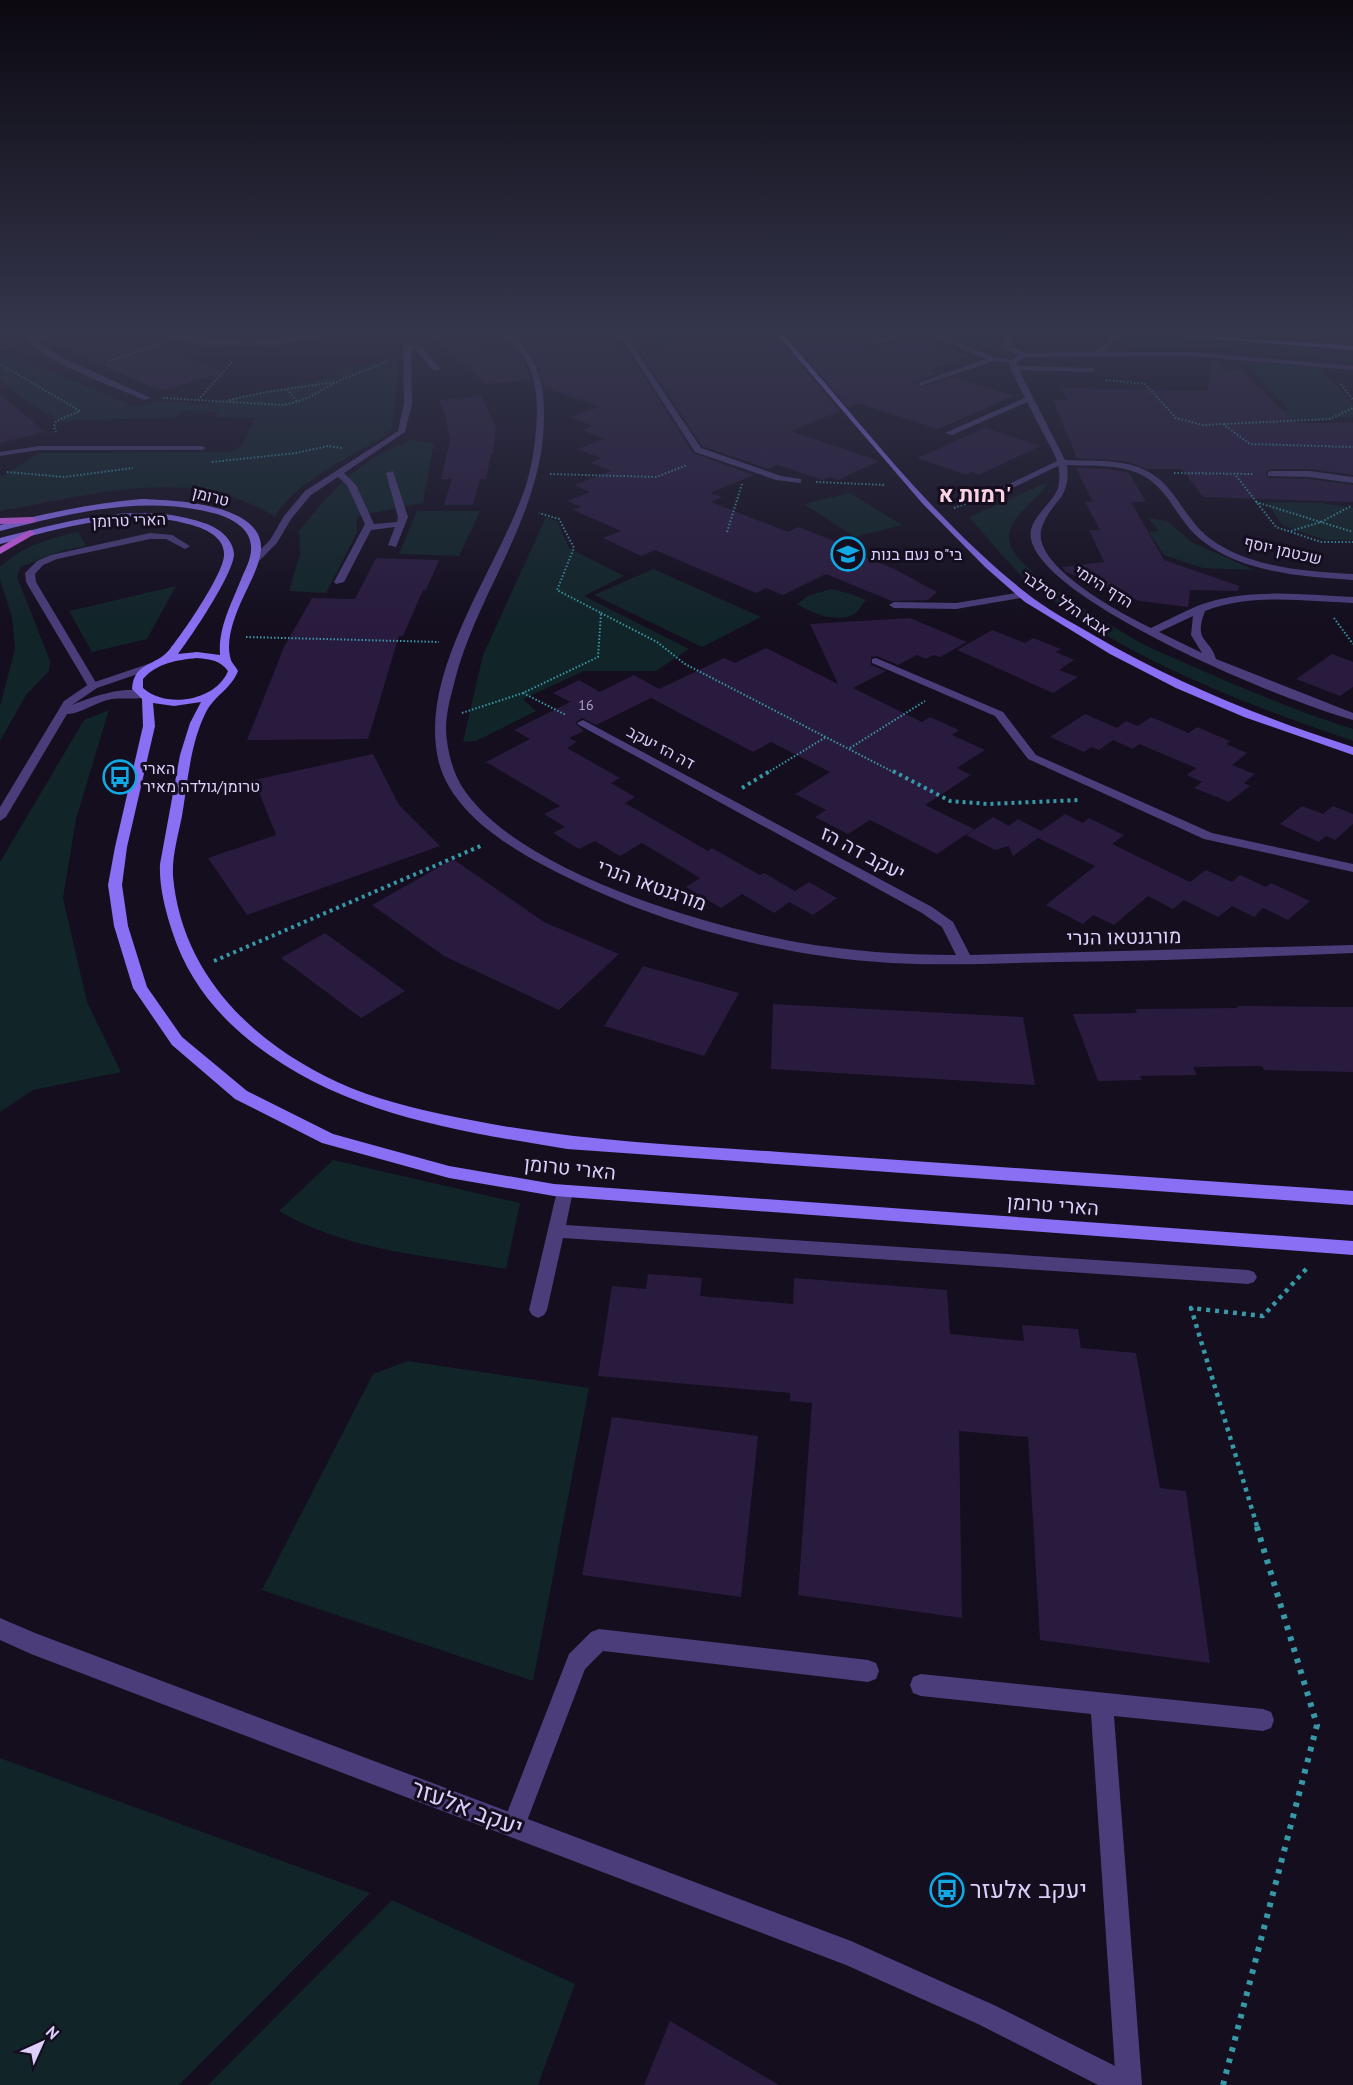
<svg xmlns="http://www.w3.org/2000/svg" width="1353" height="2085" font-family="'PT Sans',Heebo,sans-serif">
<rect width="100%" height="100%" fill="#140e1e"/>
<path fill="#112428" d="M941,334H993L986,346L977,348Z
M1155,336L1353,353V363C1306,358 1258,351 1210,349C1184,348 1152,353 1127,347L1140,338Z
M7,353L135,407L157,401L205,404L334,377L337,370L399,358L392,429L384,437C351,456 292,484 275,517C192,463 89,496 0,511V476H3L39,453L229,452L241,446L256,418L214,417L219,412L182,411L175,418L76,420L65,423L32,405L0,380V355Z
M1244,362L1320,368L1353,404V417L1285,422L1271,412L1290,411Z
M411,440L434,443L423,503L357,516V533L326,593L289,591L300,554L299,531C322,502 345,475 377,456C387,449 400,445 411,440Z
M1048,482C1038,501 1011,513 1009,537C1008,558 1049,585 1064,595C1087,610 1110,625 1134,639C1157,652 1184,662 1208,673C1256,694 1303,713 1353,729V741C1243,703 1131,661 1038,590C1012,570 991,541 969,517Z
M850,493L902,525L855,537L804,504Z
M1267,502L1320,503L1353,508V540H1326L1282,525Z
M417,511H480L459,556L399,554Z
M546,517L557,521L569,548L624,576L584,596L689,649L656,671H584L523,699L536,711L476,741L463,742L483,655Z
M1148,518L1167,521L1193,543L1254,570L1203,568L1164,555L1149,532L1159,531Z
M78,532L86,546L61,551L20,567L17,577L50,661L49,671L26,695L0,741V706L15,649L12,617L0,579V567C22,546 48,539 78,532Z
M653,569L761,617L702,647L594,595Z
M176,586L147,639L92,652L69,611Z
M831,589L848,593L866,600C863,603 860,609 857,612C840,625 813,614 797,604L808,596Z
M109,710L76,819L63,898L87,1002L121,1072L33,1090L0,1112V862L84,720Z
M333,1160L520,1203L506,1269C430,1256 346,1251 279,1211Z
M408,1361L589,1388L533,1681L262,1590L373,1374Z
M0,1758L370,1893L179,2085H0Z
M392,1900L575,1984L538,2085H208Z"/>
<path fill="#291b3e" d="M32,334H127L223,372L161,391Z
M430,334H450L496,352L512,347L523,360L532,383L525,380L486,384Z
M557,334H585L625,347L693,453L754,475L710,493L722,497L711,502L788,532L798,527L860,551L855,553L894,569L937,592L928,600L892,601L826,574L783,595L766,588L756,593L655,550L641,556L603,538L621,531L573,510L581,507L567,501L590,492L574,485L611,471L590,463L601,458L577,449L604,439L582,430L593,426L570,417L599,407L544,387L538,367L523,344Z
M698,334H775L840,411L791,431L879,461L838,480L830,477L822,480L778,465L768,469L702,446L640,352Z
M786,334H898L864,341L862,344L868,347L913,338L970,355L930,370L939,373L919,380V388L953,377L1014,396L938,429L858,403L848,407Z
M1210,360L1218,361L1227,371L1241,370L1296,423H1353V475L1309,469H1271L1266,472L1268,478L1309,479L1353,485V502L1203,497L1182,469H1147L1125,461L1077,458L1053,400H1067L1062,388L1208,391Z
M0,394L45,432L0,443Z
M481,396L496,427L493,454H491L486,479H480L473,505H444L452,479H441L450,441L445,414L439,400Z
M985,428L1040,446L979,475L972,472L967,475L917,458Z
M1076,468L1110,469L1129,473L1146,502H1131L1164,560L1239,586L1238,591L1190,590L1188,607L1140,601L1066,572L1062,567L1104,562L1089,530H1100L1085,502H1093Z
M376,558L439,560L426,590H423L403,636H399L368,739L247,740L284,647L312,598L355,599Z
M910,618L967,642L940,657L933,655L926,659L917,655L898,665L877,656L871,657V665L886,671L853,688L922,722L930,717L959,730L952,735L985,750L957,768L971,775L925,805L974,829L937,854L870,820L848,834L815,817L826,810L795,794L830,772L771,742L753,752L651,698L596,725L582,718L575,723L584,731L569,738L577,742L567,748L620,778L611,783L635,797L625,803L708,851L712,848L760,875L764,873L795,891L809,882L837,898L813,915L789,902L774,913L742,894L721,908L686,887L700,878L642,843L620,856L595,841L579,849L553,833L565,827L544,814L560,806L486,762L530,739L514,730L570,702L553,693L579,680L600,692L634,675L659,689L724,658L735,663L766,648L838,684L810,624Z
M992,630L1025,643L1033,638L1061,649L1056,652L1074,660L1059,670L1078,677L1053,693L957,650Z
M1332,654L1353,662V687L1340,696L1296,679Z
M1085,714L1117,728L1126,721L1138,726L1151,717L1189,733L1197,727L1230,741L1226,744L1247,753L1232,765L1255,774L1244,783L1250,786L1229,802L1194,788L1202,782L1187,775L1196,768L1139,744L1133,749L1113,740L1099,750L1091,747L1084,752L1050,737Z
M373,754L399,805L440,846L247,915L208,858L276,835L254,780Z
M1302,806L1323,814L1333,806L1353,814V824L1335,840L1326,836L1319,842L1280,824Z
M1065,814L1083,823L1089,818L1124,835L1112,844L1190,882L1206,870L1232,882L1240,875L1266,887L1271,883L1310,901L1288,920L1263,908L1254,917L1232,906L1218,917L1184,900L1173,909L1148,896L1114,925L1093,915L1083,924L1046,905L1095,866L1038,838L1013,856L1009,846L995,850L966,835L993,817L1009,826L1018,819L1041,831Z
M453,859L544,922L619,954L559,1010L444,956L372,905Z
M325,933L405,991L361,1018L281,958Z
M643,966L739,993L704,1056L604,1026Z
M773,1004L1023,1017L1035,1085L771,1069Z
M1237,1006L1353,1007V1072L1264,1070L1262,1066L1193,1067L1197,1075L1140,1076L1142,1080L1098,1081L1073,1014L1137,1013L1135,1009L1238,1008Z
M648,1274L702,1278L700,1296L793,1304L794,1278L947,1290L950,1334L1024,1341L1022,1325L1078,1329L1081,1348L1136,1353L1160,1488L1186,1491L1210,1663L1040,1640L1028,1437L959,1431L962,1618L798,1595L812,1403L790,1401V1393L598,1376L612,1286L646,1289Z
M612,1417L758,1436L741,1597L582,1575Z
M670,2021L779,2085H644Z"/>
<g fill="none" stroke-linecap="round" stroke-linejoin="round">
<path stroke="#3799a7" stroke-width="2" stroke-dasharray="1.5 2" stroke-linecap="butt" d="M0,348L14,345
M108,361L161,345
M0,364L80,411L56,421L54,427L56,432
M1106,380L1145,384L1176,418L1203,425L1223,424L1250,444L1353,447
M1341,384L1353,400
M287,389L298,403
M163,398L282,405C310,401 323,387 348,377C361,371 376,368 388,360
M198,400L233,361
M229,400L266,392L337,382
M1224,424L1330,419L1353,408
M212,462L296,453L328,446L342,448
M7,472L64,477L133,468
M1174,473L1253,474
M1234,473L1276,527L1321,542H1353
M550,474L656,477L687,465
M816,482L886,485
M1256,502L1353,532
M954,508L983,497
M1291,531L1321,522L1351,506
M727,532L742,484
M601,613L657,642L685,664L895,773
M1334,618L1353,644
M246,637L439,642
M523,693L566,715
M462,713L523,693L598,657L601,613L557,590L574,548L559,519L539,513
M850,748L925,701
M767,773L826,737"/>
<path stroke="#3799a7" stroke-width="4" stroke-dasharray="3 4" stroke-linecap="butt" d="M893,771L950,801L988,804L1080,800
M742,788L770,771
M214,961L483,845"/>
<path stroke="#3799a7" stroke-width="4.5" stroke-dasharray="4 5" stroke-linecap="butt" d="M1257,1526L1191,1308L1263,1316L1309,1266"/>
<path stroke="#3799a7" stroke-width="6" stroke-dasharray="4.5 7" stroke-linecap="butt" d="M1223,2085L1317,1725L1256,1524"/>
<path fill="#4a3d7a" fill-rule="evenodd" d="M908,334H920L868,345L864,343Z
M929,334H937L994,357L1017,361L1013,363L994,361L920,386V382L986,359Z
M1008,334H1014L1010,346L1026,353V357L1003,349Z
M407,344L421,346L441,369L434,371L416,350L411,349L412,403L405,432L344,473L356,485L374,524L397,522L398,517L386,473L393,471L408,517L396,547L388,545L395,527L371,530L344,582L336,584L334,582L365,524L347,485L338,477L311,495L291,519L277,543L255,565H249V561L270,540L284,516L305,491L398,431L404,403L403,346Z
M1014,366L1092,368L1096,370L1092,372L1011,370Z
M1027,397L1034,399L952,435L945,433Z
M1059,460L1066,462L1004,492L997,490Z
M150,533L172,535L190,546L185,549L166,539H150L57,559L43,565L35,574L36,582L98,686L97,688H89L26,582L25,573L37,561L51,555Z
M1023,592L1028,595L1027,597L956,609L894,608L889,605L894,602L956,603Z
M565,1185L571,1186L573,1191L566,1225L1248,1270L1254,1272L1257,1277L1254,1282L1248,1284L563,1238L547,1310L544,1315L538,1318L532,1315L529,1310L557,1191L559,1186Z
M599,1629L868,1660L876,1663L879,1671L876,1679L868,1682L603,1651L585,1669L522,1834L514,1838L506,1834L502,1826L569,1654L591,1632Z
M921,1674L1263,1709L1271,1712L1274,1720L1271,1728L1263,1731L1114,1716L1142,2085H1116L1091,1714L921,1696L913,1693L910,1685L913,1677Z"/>
<path fill="#4a3d7a" fill-rule="evenodd" d="M23,334H29L36,341L65,359L151,398L144,400C112,385 41,363 23,334Z
M169,334L246,342L322,334C297,348 191,352 169,334Z
M500,334C512,334 521,343 528,353C542,372 544,394 544,417C544,514 476,593 454,684C449,702 444,722 447,741C449,756 453,771 461,785C513,870 702,925 796,942C849,951 902,955 956,955L942,927L922,913L579,725L577,723L583,720L932,907L953,922L970,955L1353,945V953C1254,957 1156,961 1057,962C1002,963 946,966 891,963C773,956 650,922 545,866C505,845 452,811 439,763C416,672 499,569 526,485C533,463 536,438 537,414C537,395 535,375 525,359C518,348 508,341 500,334Z
M619,334H625L701,448L781,476L801,479V483L776,480L695,452Z
M1117,334H1124L1102,352H1191L1353,366V370L1191,356L1025,357L1017,362L1018,368L1065,460C1107,462 1146,456 1173,494C1185,510 1195,528 1212,540C1251,568 1306,571 1353,574V580C1305,577 1244,573 1204,542C1189,531 1180,516 1169,500C1142,461 1109,467 1067,465C1071,501 1052,499 1042,527C1028,565 1124,615 1151,628C1166,621 1181,613 1197,606C1245,587 1302,595 1353,597V603C1305,601 1251,593 1205,611C1193,643 1210,637 1216,659L1353,713V720C1291,704 1044,603 1031,539C1027,519 1052,505 1058,488C1060,480 1060,469 1057,461C1054,452 1048,442 1043,433C1032,411 1021,390 1010,368L1009,361L1023,353L1094,352ZM1193,616L1191,635L1202,653L1159,632Z
M39,446H202L206,448L202,450H39L0,456V452Z
M1271,471H1309L1353,477V483L1309,477L1268,476V472Z
M876,658L1003,712L1036,755L1212,833L1353,864V872L1204,839L1028,759L995,716L872,663V659Z
M154,662L159,665L158,667L97,688L72,705C89,698 131,682 149,695C141,701 123,697 112,699C97,701 81,714 67,714L6,817L0,821V807L64,701L89,684Z
M0,1618L35,1633L851,1941L996,2006L1135,2076L1139,2085H1098L978,2024L846,1965L31,1654L0,1640Z"/>
<path fill="#8a6ef3" fill-rule="evenodd" d="M777,334H783C860,422 933,519 1025,592C1046,609 1071,622 1095,636C1176,683 1263,718 1353,747V755L1244,717L1176,688L1110,654L1025,602L985,567L922,503Z
M1177,334L1353,346V350L1180,336Z
M141,499C172,500 264,503 261,550C259,568 248,586 241,602C234,618 225,642 231,660C232,663 236,667 238,671C231,689 215,695 206,712C190,744 188,781 182,816C178,836 172,856 173,876C182,979 260,1050 351,1088C391,1104 434,1113 476,1121C577,1141 678,1145 780,1152C971,1165 1162,1178 1353,1191V1205L567,1149C453,1130 342,1114 249,1040C213,1011 186,975 172,931C165,909 159,886 160,864L180,755L190,723L201,702L174,706L153,703L155,726L127,847L122,885L128,926L147,987L182,1037L247,1091L333,1134L449,1166L554,1184L1353,1241V1255L554,1196L449,1178L322,1143L235,1099L172,1045L133,988L114,926L108,885L115,847L143,726L142,699L132,689C134,661 156,667 170,649C183,633 224,573 224,555C225,540 210,531 198,527C135,505 62,528 0,544V538C65,522 138,500 204,523C217,527 233,538 234,554C234,573 191,637 178,654L197,652L220,655C218,627 232,603 242,577C246,568 252,557 251,546C250,528 232,519 217,514C144,494 72,513 0,531V525C47,513 93,503 141,499ZM197,658C209,659 220,660 228,671C216,701 166,709 143,688V679C157,663 177,660 197,658Z"/>
<path fill="#d75ff2" fill-rule="evenodd" d="M0,518L32,517L37,520L32,523L0,524Z
M30,530L35,533L33,535L0,554V547Z"/>
</g>
<linearGradient id="sky" x2="0" y2="1"><stop stop-color="#0b0810"/><stop offset="0.53" stop-color="#34364c"/><stop offset="1" stop-color="#34364c" stop-opacity="0"/></linearGradient>
<rect width="1353" height="626" fill="url(#sky)"/>
<defs>
<g id="school-ring" transform="scale(1.725)"><circle r="9.5" fill="#140e1e" stroke="#12a8e4" stroke-width="1.5"/><path d="M0-5L7-2L0 1L-7-2ZM-4 1L0 2.5L4 1V4Q0 6-4 4Z" fill="#12a8e4"/></g>
<g id="bus-ring" transform="scale(1.725)"><circle r="9.5" fill="#140e1e" stroke="#12a8e4" stroke-width="1.5"/><path d="M-5-6H5V4H4V6H2V4H-2V6H-4V4H-5ZM-3.5-4V0h7V-4ZM-3.5 1.2v1.5H-2V1.2ZM2 1.2v1.5H3.5V1.2Z" fill="#12a8e4"/></g>
</defs>
<g fill-rule="evenodd">
<use href="#school-ring" x="848" y="554"/>
<use href="#bus-ring" x="120" y="777"/>
<use href="#bus-ring" x="947" y="1890"/>
</g>
<g text-anchor="middle" stroke-width="6" stroke-linejoin="round" paint-order="stroke">
<g font-size="14" fill="#afa2cc">
<text x="586" y="710">16</text>
</g>
<g font-size="16" fill="#dccffb" stroke="#140e1e">
<text transform="translate(211 496) rotate(14)" y="6">טרומן</text>
<text transform="translate(129 520) rotate(-2)" y="6">הארי טרומן</text>
<text transform="translate(1283 550) rotate(13)" y="6">שכטמן יוסף</text>
<text transform="translate(1104 586) rotate(32)" y="6">הדף היומי</text>
<text transform="translate(1066 603) rotate(34)" y="6">אבא הלל סילבר</text>
<text transform="translate(661 747) rotate(28)" y="6">דה הז יעקב</text>
</g>
<g font-size="16" fill="#dccffb" stroke="#140e1e" text-anchor="start">
<text x="871" y="560">בי"ס נעם בנות</text>
<text x="143" y="774">הארי<tspan x="143" dy="18">טרומן/גולדה מאיר</tspan></text>
</g>
<g font-size="20" fill="#dccffb" stroke="#140e1e">
<text transform="translate(863 853) rotate(28)" y="7">יעקב דה הז</text>
<text transform="translate(652 885) rotate(20)" y="7">מורגנטאו הנרי</text>
<text transform="translate(1124 937) rotate(-1)" y="7">מורגנטאו הנרי</text>
<text transform="translate(570 1168) rotate(6)" y="7">הארי טרומן</text>
<text transform="translate(1053 1205) rotate(4)" y="7">הארי טרומן</text>
</g>
<g font-size="22" font-weight="bold" fill="#fbd1e4" stroke="#140e1e">
<text x="975" y="502">רמות א'</text>
</g>
<g font-size="24" fill="#dccffb" stroke="#140e1e">
<text transform="translate(467 1808) rotate(21)" y="8">יעקב אלעזר</text>
</g>
<g font-size="24" fill="#dccffb" stroke="#140e1e" text-anchor="start">
<text x="970" y="1898">יעקב אלעזר</text>
</g>
</g>
<g transform="translate(42 2043) rotate(45)" stroke="#140e1e" stroke-width="4.5" paint-order="stroke">
<path d="M0-4.5L10 22L0 15L-10 22Z" fill="#dccffb"/>
<text y="-9" font-size="16" font-weight="bold" text-anchor="middle" fill="#dccffb">N</text>
</g>
</svg>
